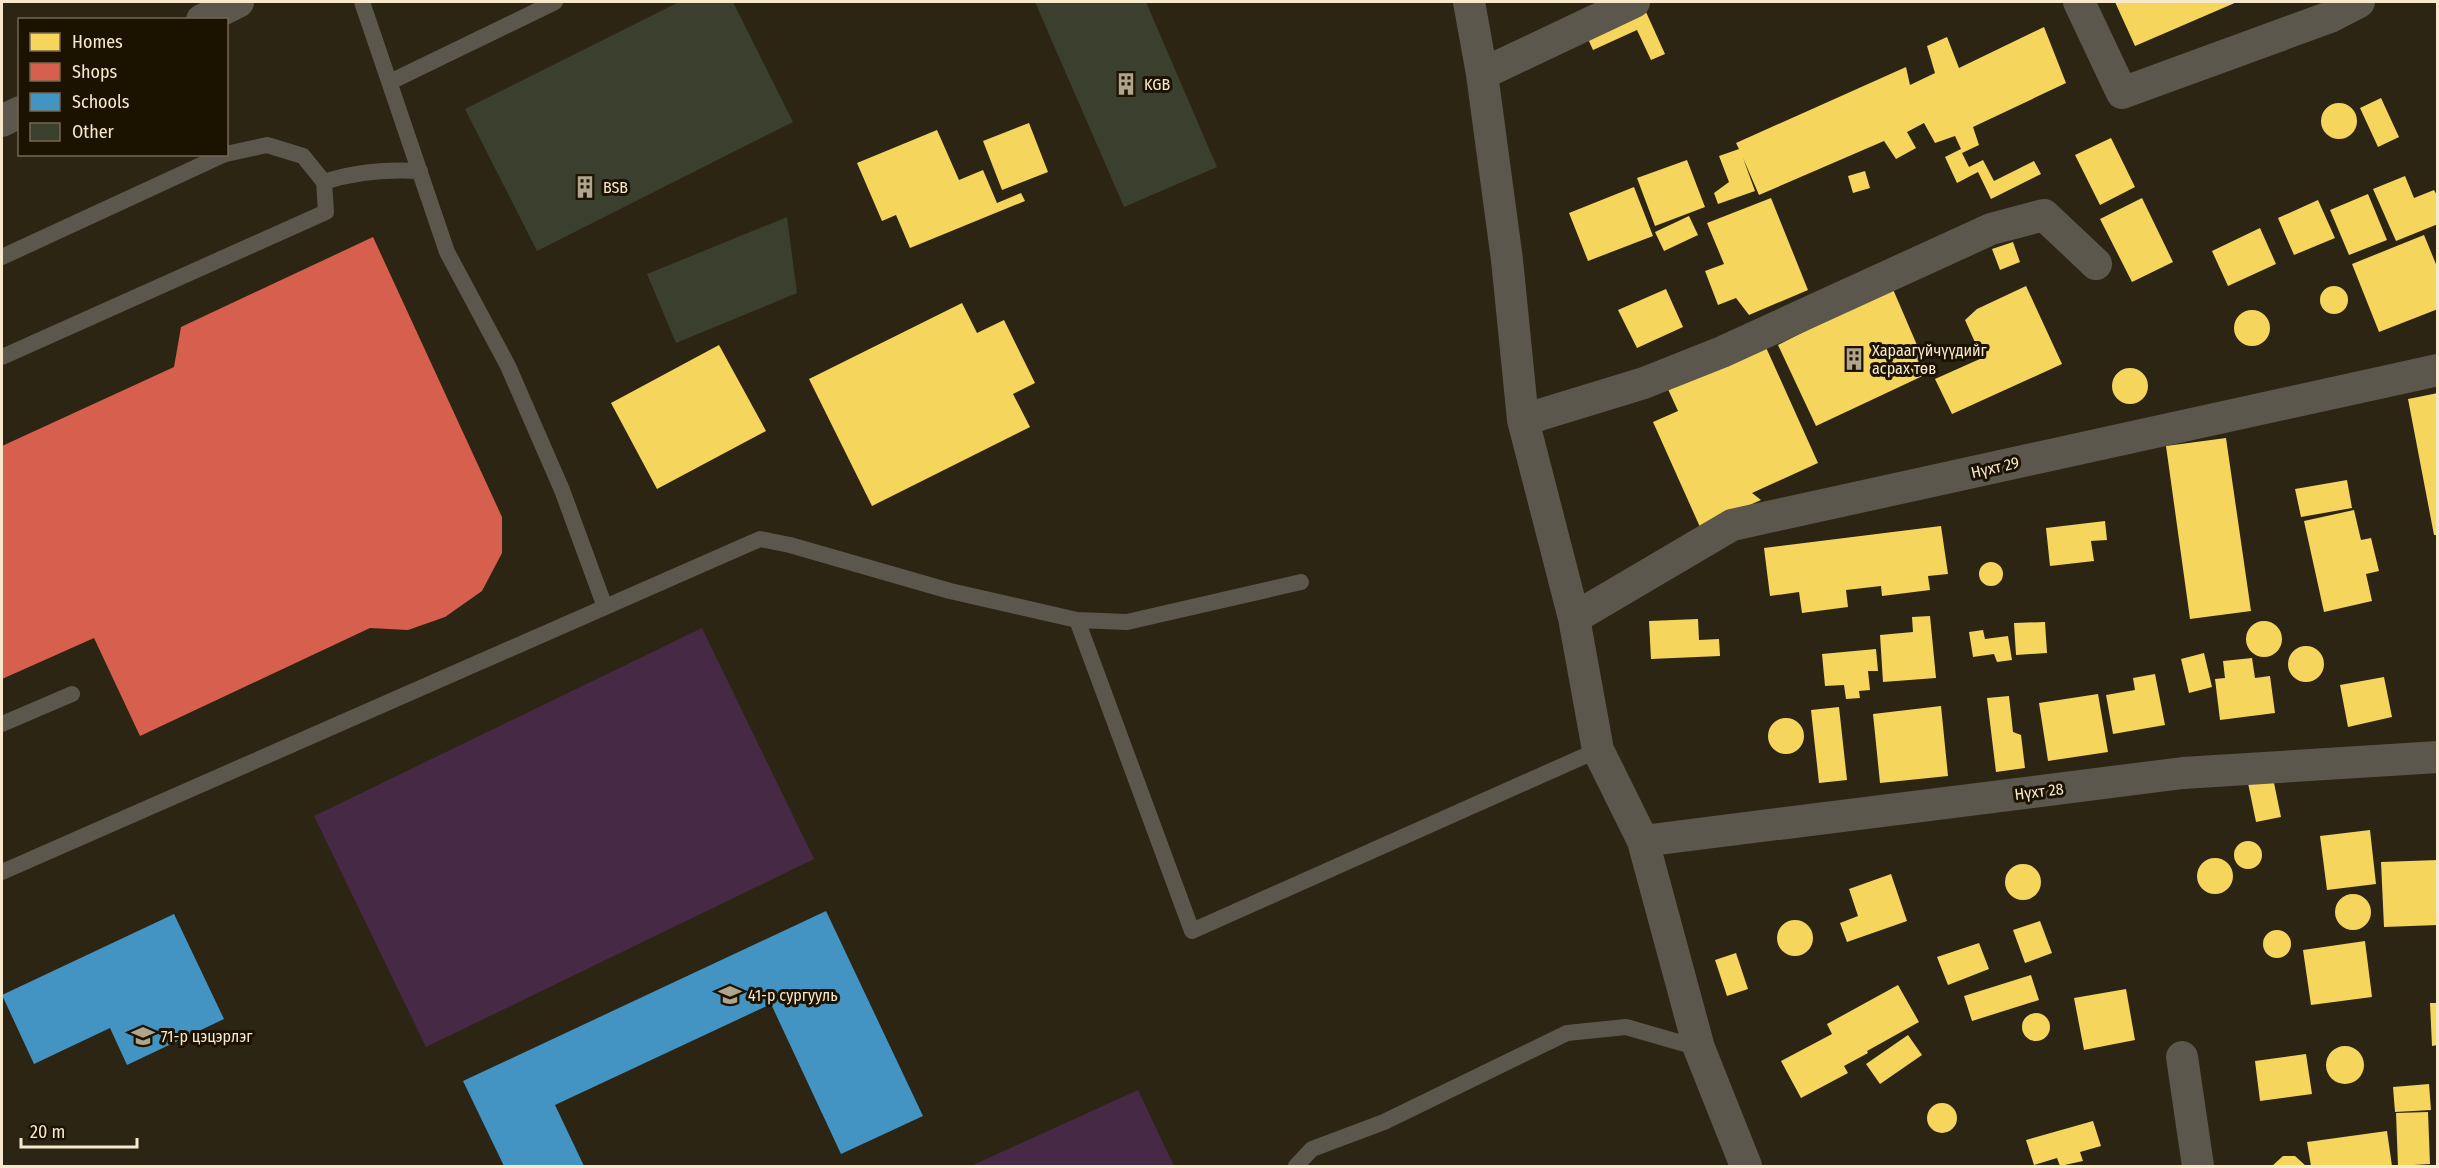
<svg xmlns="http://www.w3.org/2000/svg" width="2439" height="1168" font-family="'Fira Sans Condensed',sans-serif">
<rect width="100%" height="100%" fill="#2c2514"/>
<path fill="#462944" d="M702,628L814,859L426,1047L314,816Z
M1138,1090L1174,1166L973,1165Z"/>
<path fill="#f6d55c" d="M2115,2H2237L2135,46Z
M1646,12L1665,54L1651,60L1637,30L1593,50L1588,39Z
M2044,27L2066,83L1973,127L1979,145L1962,153L1969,167L1983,160L1994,181L2034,161L2041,174L1991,199L1978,172L1957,183L1945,157L1961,149L1955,136L1935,143L1924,123L1907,132L1916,148L1896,159L1884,141L1759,195L1743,158L1755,191L1718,204L1714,193L1729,182L1719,156L1739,149L1736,143L1906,67L1910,85L1935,73L1927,46L1947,37L1959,68Z
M2381,98L2399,137L2378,147L2360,108Z
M2321 121a18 18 0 1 1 36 0a18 18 0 1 1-36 0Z
M1029,123L1048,172L1002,190L983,141Z
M937,130L959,180L983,170L997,203L1021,193L1025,201L910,248L896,215L882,221L857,163Z
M2111,138L2135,187L2100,205L2075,155Z
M1687,160L1705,207L1655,226L1637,178Z
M1865,171L1870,188L1853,193L1848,176Z
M2405,176L2414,198L2434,190L2438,197V224L2396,241L2373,189Z
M1634,187L1653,236L1588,261L1569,213Z
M2368,194L2387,240L2349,255L2330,210Z
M1771,198L1808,290L1749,315L1736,298L1718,305L1705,271L1724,264L1707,223Z
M2142,198L2173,262L2132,282L2100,219Z
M2318,200L2335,238L2294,255L2278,218Z
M1689,216L1698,235L1664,251L1655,232Z
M2260,228L2276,264L2228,286L2212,251Z
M2424,235L2438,269V309L2379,332L2352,264Z
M2013,242L2020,262L2000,270L1992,249Z
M2026,286L2062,364L1952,414L1935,379L1982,358L1965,320L1977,309Z
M2320 300a14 14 0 1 1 28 0a14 14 0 1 1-28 0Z
M1892,287L1929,373L1816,426L1778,345Z
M1666,289L1683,327L1637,348L1618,310Z
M962,303L977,333L1004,320L1035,383L1013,394L1030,427L872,506L809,379Z
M2234 328a18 18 0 1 1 36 0a18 18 0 1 1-36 0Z
M1764,343L1818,463L1752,493L1761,500L1700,527L1653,422L1678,411L1667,387Z
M719,345L766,431L657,489L611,403Z
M2112 386a18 18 0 1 1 36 0a18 18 0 1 1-36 0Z
M2438,393V535H2434L2408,399Z
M2226,438L2251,611L2190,619L2166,446Z
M2347,480L2352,508L2301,517L2295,489Z
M2354,510L2361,540L2371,538L2379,571L2366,574L2372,601L2324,612L2304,521Z
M2105,521L2107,540L2091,541L2094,561L2050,566L2046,528Z
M1941,526L1948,574L1928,576L1930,590L1882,596L1881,586L1846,590L1848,607L1802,613L1799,592L1770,596L1764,548Z
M1979 574a12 12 0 1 1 24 0a12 12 0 1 1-24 0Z
M1930,616L1936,678L1883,682L1880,635L1913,632L1912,617Z
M1698,619L1699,640L1719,639L1720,656L1651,659L1649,621Z
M2246 639a18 18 0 1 1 36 0a18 18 0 1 1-36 0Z
M2045,622L2047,653L2016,655L2014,623Z
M1983,630L1985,639L2008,636L2012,660L1997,662L1994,654L1973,657L1969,632Z
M2288 664a18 18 0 1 1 36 0a18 18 0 1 1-36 0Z
M1876,649L1878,671H1868L1870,690L1859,691L1860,698L1846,699L1844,685L1825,686L1822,654Z
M2204,653L2212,687L2189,693L2181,659Z
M2252,658L2255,678L2270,676L2275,713L2220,720L2215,679L2225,678L2223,661Z
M2155,674L2165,725L2113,734L2106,695L2135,690L2133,678Z
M2384,677L2392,717L2348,727L2340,685Z
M2098,694L2108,752L2048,761L2039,703Z
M2009,696L2013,732L2021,735L2025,768L1996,772L1987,698Z
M1941,706L1948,776L1880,783L1873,714Z
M1839,707L1847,780L1819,783L1811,710Z
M1768 736a18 18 0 1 1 36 0a18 18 0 1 1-36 0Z
M2273,778L2281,817L2256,822L2248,783Z
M2370,830L2376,884L2327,890L2320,836Z
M2234 855a14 14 0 1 1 28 0a14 14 0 1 1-28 0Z
M2197 876a18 18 0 1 1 36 0a18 18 0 1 1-36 0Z
M2438,860V925L2384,927L2381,862Z
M2005 882a18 18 0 1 1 36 0a18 18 0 1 1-36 0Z
M1891,874L1907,921L1847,942L1840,923L1858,916L1849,889Z
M2335 912a18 18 0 1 1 36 0a18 18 0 1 1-36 0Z
M1777 938a18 18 0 1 1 36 0a18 18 0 1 1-36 0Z
M2040,921L2052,953L2025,963L2013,930Z
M2263 944a14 14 0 1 1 28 0a14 14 0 1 1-28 0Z
M2365,941L2372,997L2311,1005L2303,950Z
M1979,943L1989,969L1948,985L1937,957Z
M1736,953L1748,989L1727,996L1715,960Z
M2031,975L2039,1000L1972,1021L1964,996Z
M1898,985L1919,1022L1867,1051L1868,1053L1844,1066L1848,1073L1801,1098L1781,1061L1832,1034L1827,1024Z
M2126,989L2135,1040L2084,1050L2074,998Z
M2430,1003H2438V1045L2432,1046Z
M2022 1027a14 14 0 1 1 28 0a14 14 0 1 1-28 0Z
M1908,1035L1922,1055L1880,1084L1866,1064Z
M2326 1065a19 19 0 1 1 38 0a19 19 0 1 1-38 0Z
M2306,1054L2312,1094L2260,1101L2255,1061Z
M2429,1084L2431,1110L2395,1112L2393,1087Z
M1927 1118a15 15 0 1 1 30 0a15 15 0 1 1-30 0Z
M2428,1112L2430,1164L2398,1166L2396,1113Z
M2093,1121L2101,1146L2080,1152L2083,1161L2060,1166L2057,1158L2034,1165L2026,1140Z
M2387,1131L2392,1166H2311L2307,1142Z
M2283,1156H2295L2306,1166H2272Z"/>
<path fill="#d6604d" d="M373,237L502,517V553L482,591L445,617L408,630L370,628L140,736L94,638L2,679V446L174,367L181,327Z"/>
<path fill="#4393c3" d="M826,911L923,1116L841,1154L771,1004L555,1105L584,1166H504L463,1081Z
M174,914L224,1019L127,1065L110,1028L34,1064L2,995Z"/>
<path fill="#3a3f2e" d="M679,2H733L793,122L537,251L465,109Z
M1035,2H1146L1217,167L1124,207Z
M787,217L797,293L676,343L647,274Z"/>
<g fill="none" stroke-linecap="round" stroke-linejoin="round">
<path stroke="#5b574c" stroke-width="16" d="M362,2L447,252L508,366L562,490L605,607
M390,82L555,2
M324,182C356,171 386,169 420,171
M2,257L225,154
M2,357L326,212L324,182L303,156L267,145L226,154
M1077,620L1192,931L1598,750
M2,724L72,694
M2,872L760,539L790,545L950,591L1077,620L1127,622L1301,582
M1296,1166L1312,1149L1384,1122L1567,1033L1626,1027L1699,1048"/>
<path stroke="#5b574c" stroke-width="32" d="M1469,2L1482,74L1507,260L1523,420L1574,618L1598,750L1643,841L1699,1048L1746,1166
M2079,2L2122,93L2330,17L2359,2
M202,20L238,2
M1482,74L1634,2
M2,121L20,112
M1523,420L1644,383L1722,352L1991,229L2044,215L2096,264
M1574,618L1732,525L2438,370
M1643,841L2183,773L2438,757
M2182,1057L2198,1166"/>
</g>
<defs>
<g id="building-bare" transform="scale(1.8)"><path d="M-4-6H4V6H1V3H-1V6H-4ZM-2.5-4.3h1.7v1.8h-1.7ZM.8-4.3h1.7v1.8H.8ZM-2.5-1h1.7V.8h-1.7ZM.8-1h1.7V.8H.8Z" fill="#b0a48b" stroke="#1c1200" stroke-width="2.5" paint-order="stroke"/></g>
<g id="school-bare" transform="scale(1.8)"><path d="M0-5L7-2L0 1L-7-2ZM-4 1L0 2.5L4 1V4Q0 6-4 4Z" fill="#b0a48b" stroke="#1c1200" stroke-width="2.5" paint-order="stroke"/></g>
</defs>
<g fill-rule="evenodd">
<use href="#building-bare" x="1126" y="84"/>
<use href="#building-bare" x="585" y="187"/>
<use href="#building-bare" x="1854" y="359"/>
<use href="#school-bare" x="730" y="995"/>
<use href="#school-bare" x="143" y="1036"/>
</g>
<g text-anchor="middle" stroke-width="6" stroke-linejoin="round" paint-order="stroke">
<g font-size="16" fill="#f7e9cb" stroke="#1c1200" text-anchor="start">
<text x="1144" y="90">KGB</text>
<text x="603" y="193">BSB</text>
<text x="1872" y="356">Хараагүйчүүдийг<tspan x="1872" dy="18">асрах төв</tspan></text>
<text x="748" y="1001">41-р сургууль</text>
<text x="161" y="1042">71-р цэцэрлэг</text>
</g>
<g font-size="16" fill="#f7e9cb" stroke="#1c1200">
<text transform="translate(1995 467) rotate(-13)" y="6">Нүхт 29</text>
<text transform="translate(2039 791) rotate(-7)" y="6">Нүхт 28</text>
</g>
</g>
<rect width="2439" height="1168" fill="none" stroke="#f7e9cb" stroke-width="6"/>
<rect x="18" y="18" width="210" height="138" fill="#1c1200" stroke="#746851" stroke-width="1.5"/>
<rect x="30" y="33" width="30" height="18" fill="#f6d55c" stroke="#746851" stroke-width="1.5"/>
<text x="72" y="48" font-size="18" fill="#f7e9cb">Homes</text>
<rect x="30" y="63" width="30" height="18" fill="#d6604d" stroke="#746851" stroke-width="1.5"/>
<text x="72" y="78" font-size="18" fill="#f7e9cb">Shops</text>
<rect x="30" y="93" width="30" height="18" fill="#4393c3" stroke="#746851" stroke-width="1.5"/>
<text x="72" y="108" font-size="18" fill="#f7e9cb">Schools</text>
<rect x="30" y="123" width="30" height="18" fill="#3a3f2e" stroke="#746851" stroke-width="1.5"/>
<text x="72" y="138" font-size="18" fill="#f7e9cb">Other</text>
<path d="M21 1138v9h116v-9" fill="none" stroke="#f7e9cb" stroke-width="3"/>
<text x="30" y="1138" font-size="18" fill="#f7e9cb" stroke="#1c1200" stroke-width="4.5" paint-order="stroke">20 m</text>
</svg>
